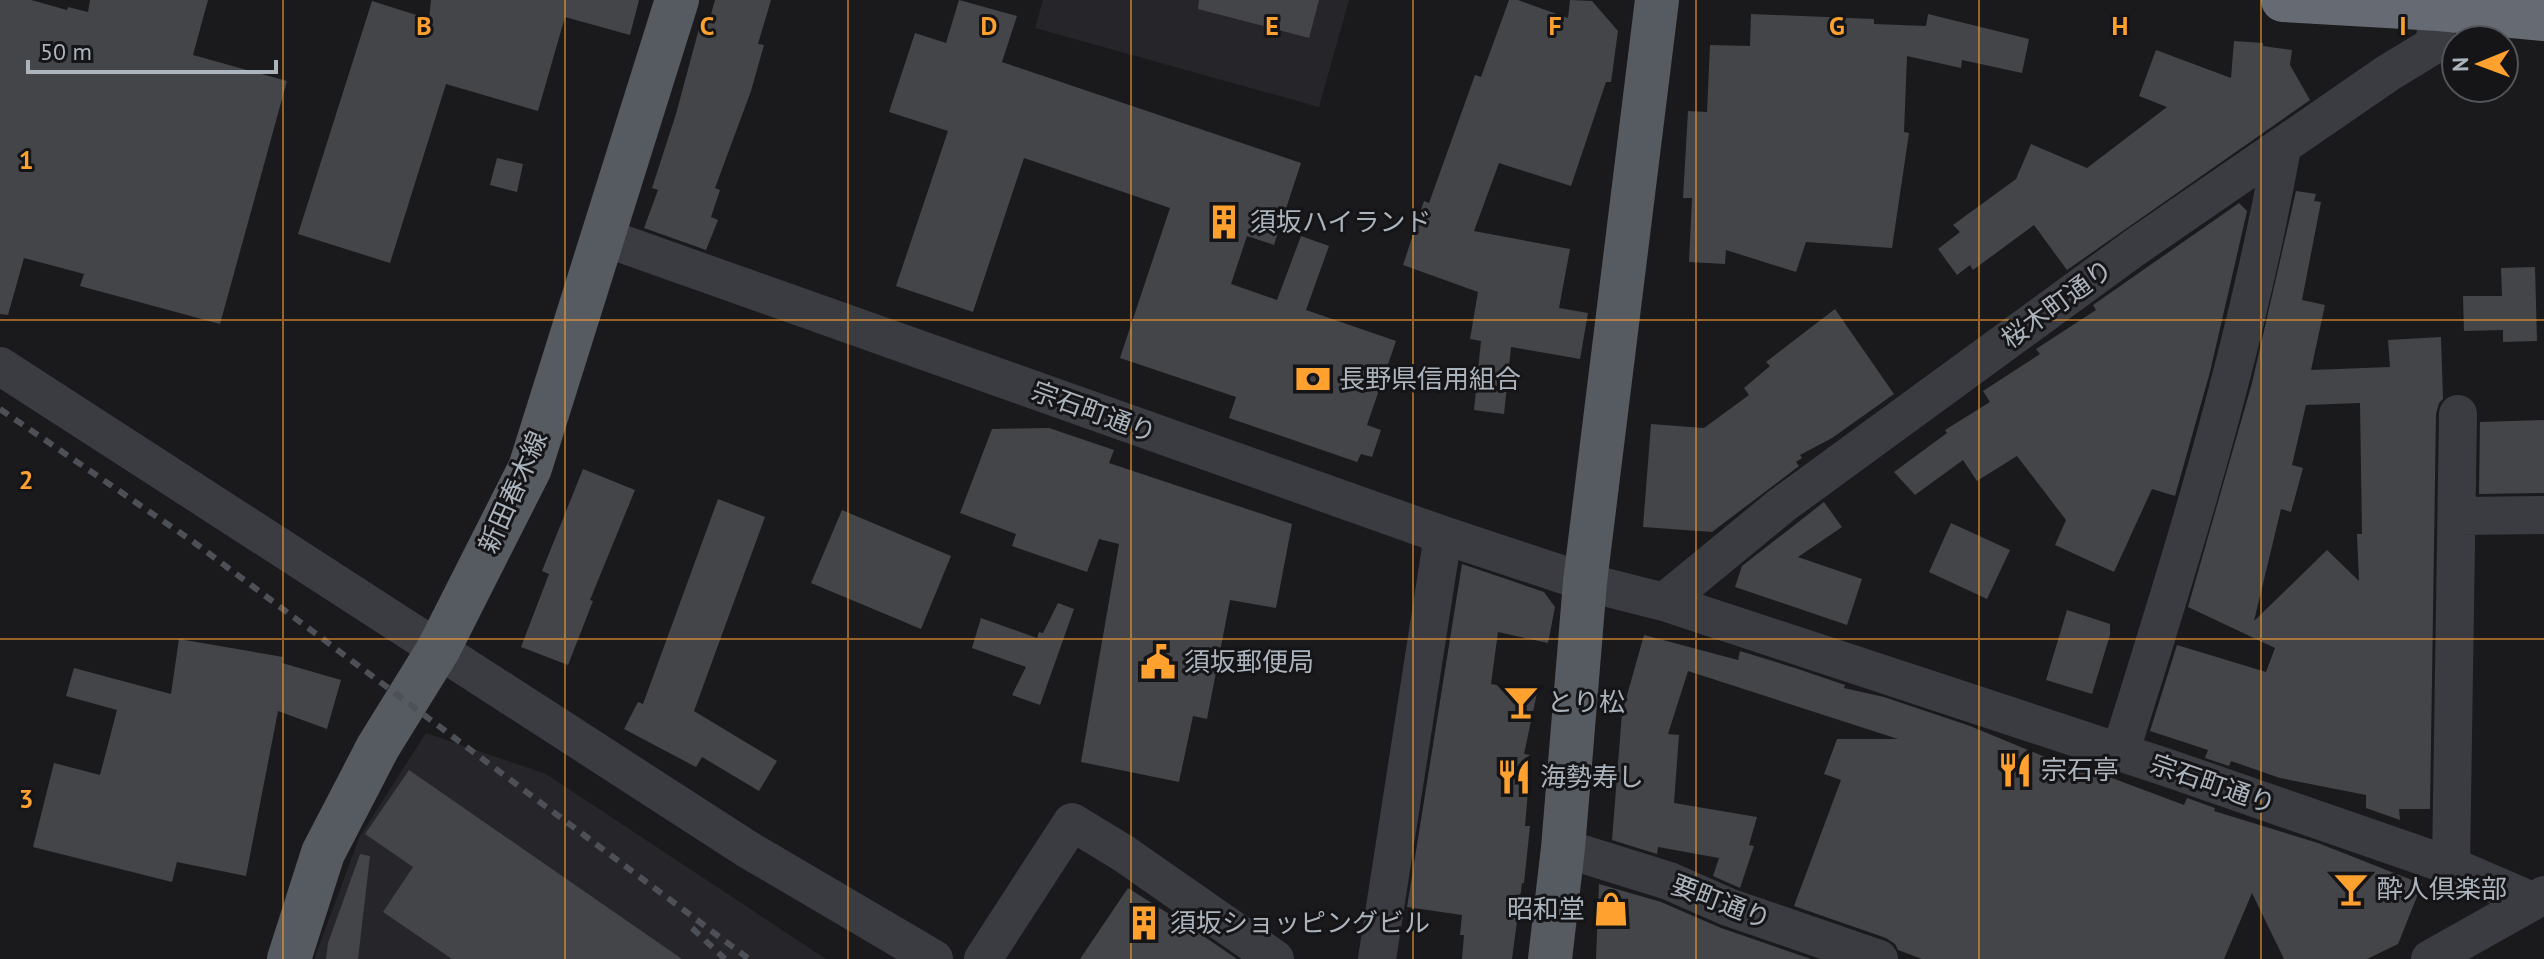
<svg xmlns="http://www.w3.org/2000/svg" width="2544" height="959" font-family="'PT Sans','Noto Sans JP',sans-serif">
<rect width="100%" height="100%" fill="#1a1a1c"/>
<path fill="#26262a" d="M1043,0H1349L1319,107L1035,28Z
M426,733L546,774L826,959H314L360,836Z"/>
<path fill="#444549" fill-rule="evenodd" d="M0,0H31L67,10L68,7L88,12L90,0H208L193,55L287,81L220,324L80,286L84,274L24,258L8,315L0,314Z
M431,0H639L630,35L565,17L538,111L446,84L390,263L298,234L372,1L429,19Z
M715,0H771L758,44L764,45L751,91L715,188L720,190L711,217L718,220L706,250L644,228L658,190L652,188L676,114L700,25L703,16L710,18Z
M959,0L1017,16L1002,62L1301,163L1274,245L1247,236L1231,284L1277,300L1301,236L1329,246L1306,310L1396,341L1367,425L1381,430L1372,457L1361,454L1357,462L1229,418L1236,397L1120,358L1170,208L1024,158L973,312L896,286L948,131L889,112L915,33L946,43Z
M1199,0H1319L1309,38L1198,9Z
M1509,0H1518L1568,18L1570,0L1592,1L1618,31L1611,82H1606L1571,186L1499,163L1474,231L1570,249L1559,308L1588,313L1580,359L1511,347L1504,414L1474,410L1481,341L1470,339L1478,292L1403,265L1424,201L1429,203L1475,75L1481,77Z
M1751,14L1874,19V24L1926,26L1928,14L2029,39L2022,73L1962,60L1961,68L1907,56L1904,132L1909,133L1892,248L1806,242L1796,272L1726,250L1725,264L1689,262L1692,198H1683L1688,111L1707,112L1710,45L1750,46Z
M2234,41L2263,43V46L2292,50L2290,65L2310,100L2067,270L2034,225L1973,270L1970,265L1957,275L1938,249L1960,232L1953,225L2016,179L2031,144L2087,168L2167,107L2139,96L2156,50L2231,78Z
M497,158L523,164L517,192L490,185Z
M2296,191L2316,194L2314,201L2321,202L2302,300L2325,305L2311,370L2390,367L2388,340L2441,337L2443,399L2439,403L2436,414L2430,809H2399L2400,820L2366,808V795L2280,778L2231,761L2229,766L2205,758L2208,750L2150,731L2177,645L2266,672L2275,648L2188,607L2252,383ZM2360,403L2362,534H2357L2359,581L2327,550L2254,621L2281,509L2291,512L2303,468L2292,465L2306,405Z
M2239,203L2247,211L2245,220L2210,372L2175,496L2152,489L2114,572L2055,545L2066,520L2017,456L1977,481L1963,460L1915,495L1894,472L1947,433L1945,430L1990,402L1983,391L2040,354L2036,349L2096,310L2093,305Z
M2535,267L2537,341L2503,342V330L2464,331L2463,296H2502L2501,268Z
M1835,309L1894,394L1832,438L1800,455L1802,458L1796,462L1799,466L1712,532L1643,527L1651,424L1704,428L1749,395L1744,388L1770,366L1766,362Z
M2544,420V493L2479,494L2480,422Z
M1049,428L1114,450L1109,463L1292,524L1276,608L1230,600L1207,719L1193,716L1179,782L1081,762L1119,544L1099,539L1087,572L1012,546L1016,534L960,513L992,429Z
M583,469L635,490L590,600L593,601L568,665L521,647L549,574L542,571Z
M718,499L765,517L694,711L777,761L759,791L702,757L696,767L624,729L638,702L643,704Z
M1824,502L1842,527L1798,557L1862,579L1847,625L1735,587L1742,566Z
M842,510L951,556L921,629L811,583Z
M1951,523L2010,550L1987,599L1929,572Z
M1462,564L1544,592L1555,607L1548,643L1498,632L1491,684L1537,693L1524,754L1531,755L1525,826H1530L1524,883H1522L1512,959H1462L1464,935H1460L1462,915L1407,907Z
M1058,603L1074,609L1040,705L1012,695L1026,667L972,648L981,618L1037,638L1039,632L1043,633Z
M2067,610L2110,624V635L2092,694L2046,680Z
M1644,635L1738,660L1740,651L1795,668L1845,685L1844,688L1884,697L1970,726L2079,771L2080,766L2184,805L2187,798L2215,808L2214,811L2318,843L2422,884L2398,944L2367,959H2284L2252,893L2224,959H1922L1898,950L1895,944L1886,938L1794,906L1841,780L1824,774L1837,739H1898L1688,671L1668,734L1679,735L1674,803L1757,817L1749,845L1754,846L1740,888L1713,876L1719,858L1658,847L1657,854L1612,840L1622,713Z
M179,639L283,657L282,663L341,680L327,729L278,711L246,876L177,862L172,882L33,847L54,763L100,775L117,710L66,696L74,668L171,694Z
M409,770L682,959H452L383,912L413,867L365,834Z
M360,854L370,856L358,959H326L328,943Z
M1599,884L1661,902L1721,928L1811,959H1596Z
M1128,888L1196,931L1237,959H1080Z"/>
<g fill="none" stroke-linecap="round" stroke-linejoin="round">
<path stroke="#3a3c42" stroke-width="38" d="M603,237L1443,535L1585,582L1664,602L2171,769L2451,866L2532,901
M0,366L747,849L934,959
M2457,516L2544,515
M1664,602L1782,505L2134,248L2388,73L2434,45L2439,9
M2120,753C2183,554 2245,353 2282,148
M1563,848L1669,881L1728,907L1879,959
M2451,866L2458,414
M983,959L1072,822L1123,853L1275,959
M1377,959L1443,535
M2430,959L2544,895"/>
<path stroke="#565a61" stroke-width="44" d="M289,959L323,853L378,747L438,650L530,468L677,0
M1550,959L1563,848L1585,582L1657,0"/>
<path stroke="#666b73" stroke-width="44" d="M2283,0L2439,9L2544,19"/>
<path stroke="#4d5157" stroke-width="6" stroke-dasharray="10 8" stroke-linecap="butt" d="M0,409L195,543L749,959
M692,928L725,959"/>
</g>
<path fill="none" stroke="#ffa12f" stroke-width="2" stroke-opacity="0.55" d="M283,0V959M565,0V959M848,0V959M1131,0V959M1413,0V959M1696,0V959M1979,0V959M2261,0V959M0,320H2544M0,639H2544"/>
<defs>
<g id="building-bare" transform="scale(2.76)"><path d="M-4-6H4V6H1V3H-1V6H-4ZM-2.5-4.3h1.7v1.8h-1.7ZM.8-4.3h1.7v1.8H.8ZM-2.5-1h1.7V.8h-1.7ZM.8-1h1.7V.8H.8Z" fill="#ffa12f" stroke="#151517" stroke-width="2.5" paint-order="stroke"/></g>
<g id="bank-bare" transform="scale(2.76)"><path d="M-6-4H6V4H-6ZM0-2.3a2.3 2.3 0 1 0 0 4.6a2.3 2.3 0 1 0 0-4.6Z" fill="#ffa12f" stroke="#151517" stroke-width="2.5" paint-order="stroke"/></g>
<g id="civic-bare" transform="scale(2.76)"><path d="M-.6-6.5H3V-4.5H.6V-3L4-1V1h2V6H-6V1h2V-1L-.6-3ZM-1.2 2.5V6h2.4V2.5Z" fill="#ffa12f" stroke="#151517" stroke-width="2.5" paint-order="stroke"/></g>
<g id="bar-bare" transform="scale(2.76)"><path d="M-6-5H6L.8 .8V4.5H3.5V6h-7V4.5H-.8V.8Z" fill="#ffa12f" stroke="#151517" stroke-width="2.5" paint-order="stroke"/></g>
<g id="restaurant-bare" transform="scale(2.76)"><path d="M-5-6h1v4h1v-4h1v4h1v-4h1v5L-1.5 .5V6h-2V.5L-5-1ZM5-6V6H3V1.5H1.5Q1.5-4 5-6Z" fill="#ffa12f" stroke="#151517" stroke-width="2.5" paint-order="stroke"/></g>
<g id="shop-bare" transform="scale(2.76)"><path d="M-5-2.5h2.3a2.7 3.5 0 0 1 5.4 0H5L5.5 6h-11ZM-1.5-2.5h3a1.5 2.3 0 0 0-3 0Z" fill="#ffa12f" stroke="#151517" stroke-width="2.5" paint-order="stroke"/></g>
</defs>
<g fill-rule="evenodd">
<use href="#building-bare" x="1224" y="222"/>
<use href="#bank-bare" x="1313" y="379"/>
<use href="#civic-bare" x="1158" y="662"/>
<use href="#bar-bare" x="1521" y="702"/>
<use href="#restaurant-bare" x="2015" y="770"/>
<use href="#restaurant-bare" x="1514" y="777"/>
<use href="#bar-bare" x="2351" y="889"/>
<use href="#shop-bare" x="1611" y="909"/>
<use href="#building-bare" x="1144" y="923"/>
</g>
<g text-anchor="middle" stroke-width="6" stroke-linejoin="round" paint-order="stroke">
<g font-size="26" fill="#abb3bd" stroke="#151517" text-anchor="start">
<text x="1250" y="231">須坂ハイランド</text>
<text x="1339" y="388">長野県信用組合</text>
<text x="1184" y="671">須坂郵便局</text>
<text x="1547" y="711">とり松</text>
<text x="2041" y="779">宗石亭</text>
<text x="1540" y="786">海勢寿し</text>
<text x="2377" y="898">酔人倶楽部</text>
<text x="1585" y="918" text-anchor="end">昭和堂</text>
<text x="1170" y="932">須坂ショッピングビル</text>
</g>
<g font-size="26" fill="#abb3bd" stroke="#151517">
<text transform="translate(2057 304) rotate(-36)" y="9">桜木町通り</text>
<text transform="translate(1094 412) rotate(20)" y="9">宗石町通り</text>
<text transform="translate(513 492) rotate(-66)" y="9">新田春木線</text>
<text transform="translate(2213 784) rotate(19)" y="9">宗石町通り</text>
<text transform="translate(1721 902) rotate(21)" y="9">要町通り</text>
</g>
</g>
<g font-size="26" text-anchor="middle" font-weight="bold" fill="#ffa12f" stroke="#151517" stroke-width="6" stroke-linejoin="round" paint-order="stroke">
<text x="424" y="35">B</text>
<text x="707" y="35">C</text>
<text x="989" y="35">D</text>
<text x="1272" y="35">E</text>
<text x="1555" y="35">F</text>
<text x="1837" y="35">G</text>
<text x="2120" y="35">H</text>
<text x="2403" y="35">I</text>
<text x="26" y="169">1</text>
<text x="26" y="489">2</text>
<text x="26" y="808">3</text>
</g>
<g transform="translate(2480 64) rotate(269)"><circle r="38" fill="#151517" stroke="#515459" stroke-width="2"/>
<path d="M0-6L14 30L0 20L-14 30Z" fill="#ffa12f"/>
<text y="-12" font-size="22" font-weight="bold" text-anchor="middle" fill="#abb3bd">N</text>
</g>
<path d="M28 60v12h248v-12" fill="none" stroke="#abb3bd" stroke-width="4"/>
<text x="40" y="60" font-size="24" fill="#abb3bd" stroke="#151517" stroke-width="6" paint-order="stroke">50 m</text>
</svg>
